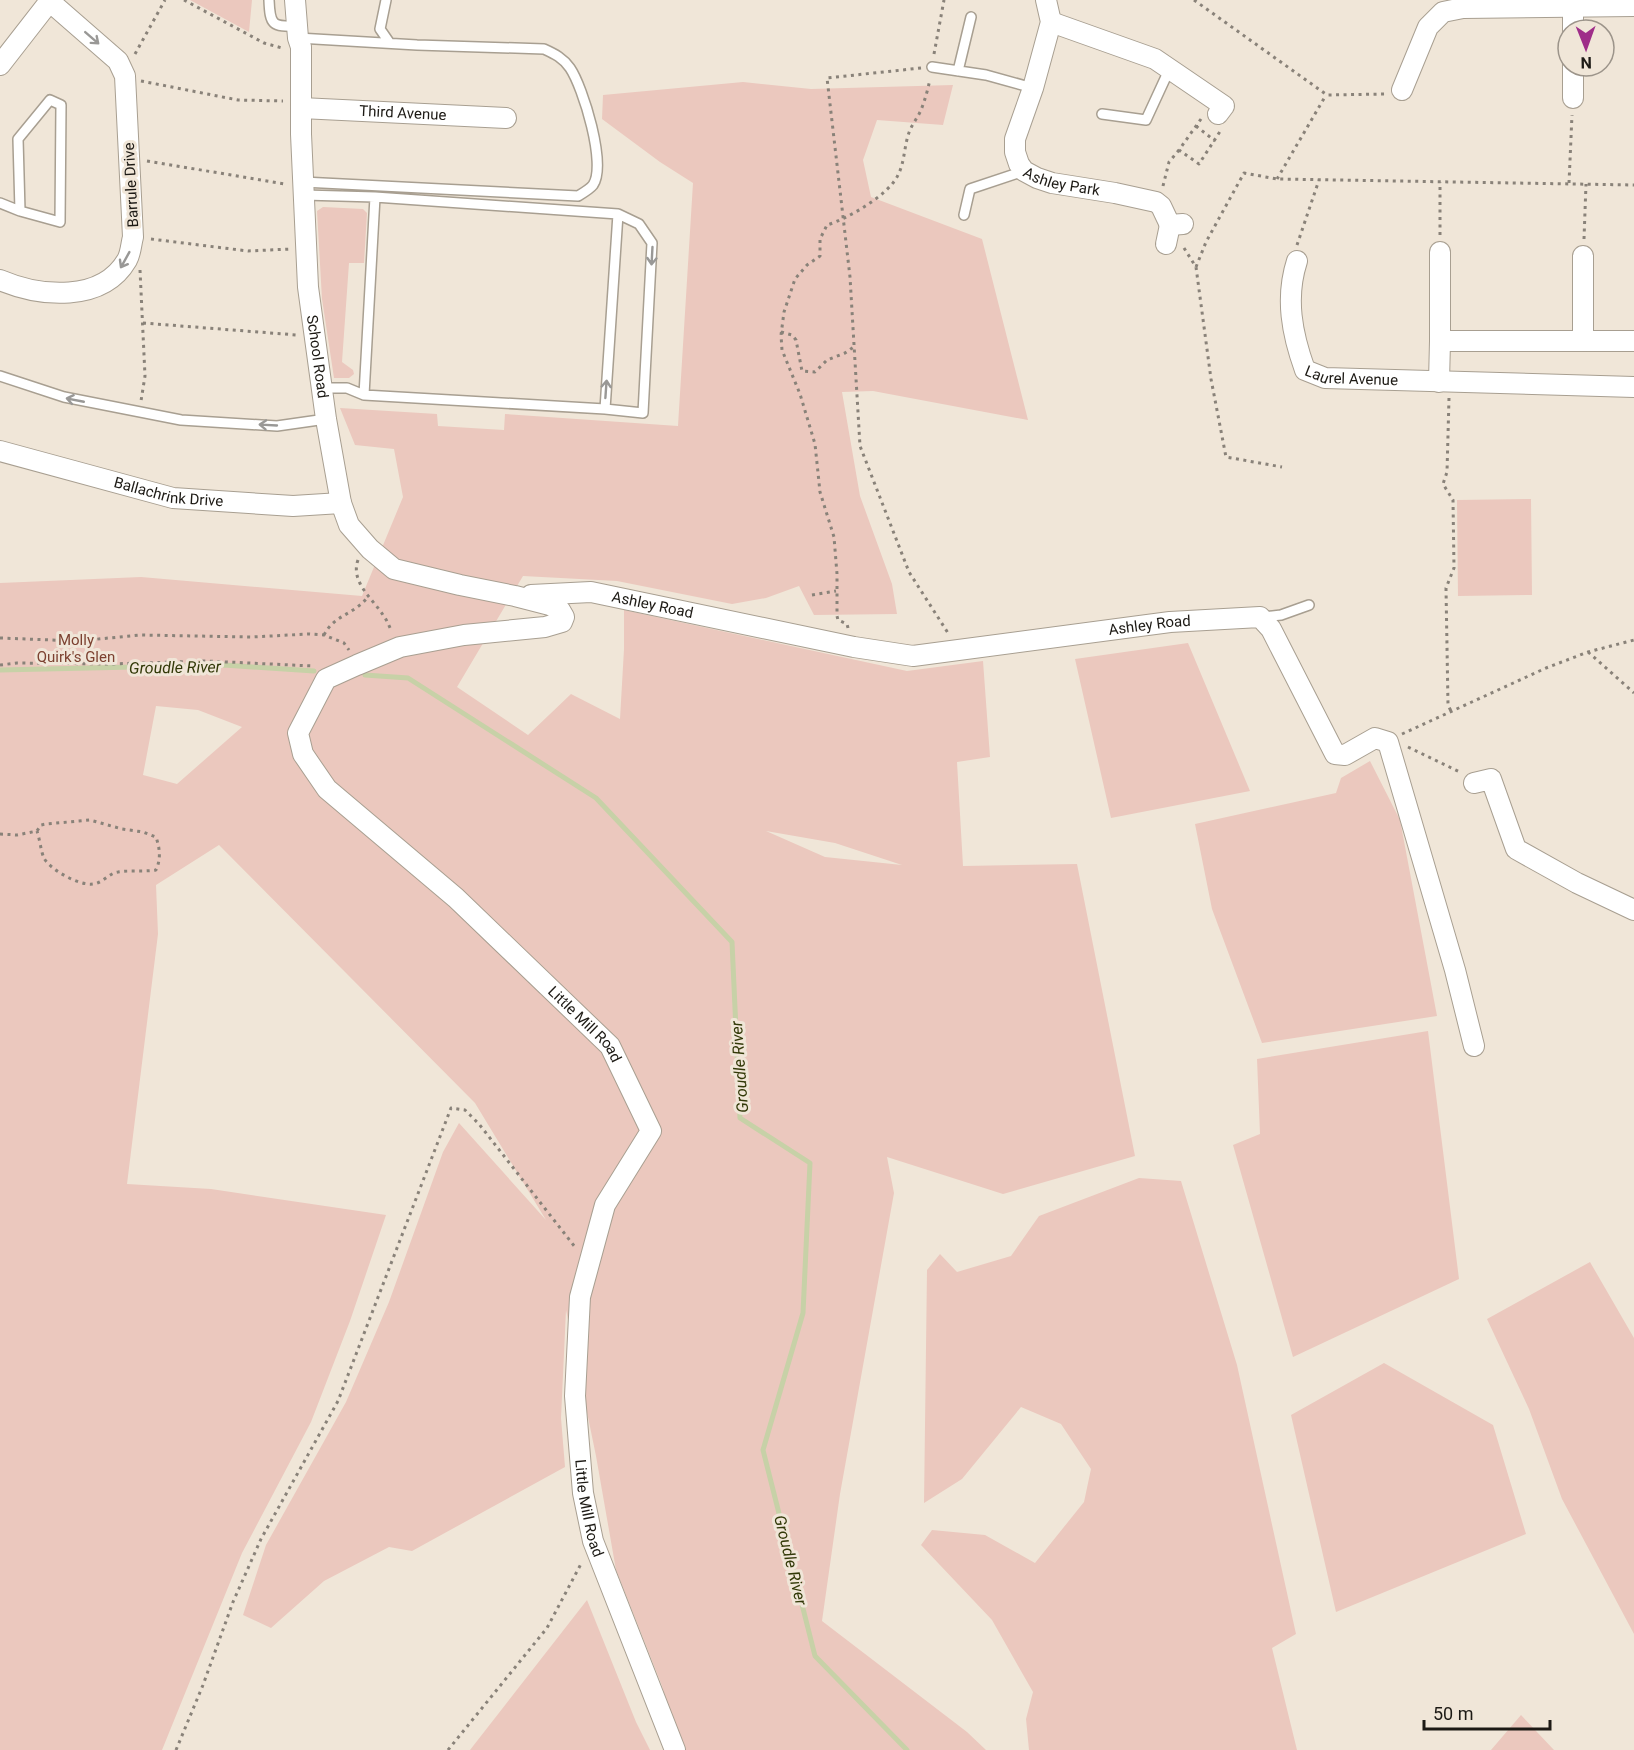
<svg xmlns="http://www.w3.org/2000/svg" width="1634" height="1750" font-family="Roboto,sans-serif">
<rect width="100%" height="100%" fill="#f0e6d8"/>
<path fill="#ebc8be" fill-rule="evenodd" d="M190,0H252L249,32Z
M743,82L811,89L953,85L943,125L877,120L863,160L871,197L982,239L1028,420L873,391L842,392L860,496L892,584L897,614L814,615L799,586L766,598L732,604L617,581L523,576L457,687L528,735L571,694L620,719L624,649V610L907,671L983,661L990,757L957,762L963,866L1077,864L1135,1156L1003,1194L887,1157L894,1193L840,1494L822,1621L967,1732L986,1750H681L662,1686L616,1570L596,1456L566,1310L561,1418L565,1467L412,1551L389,1547L324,1581L271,1628L243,1615L266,1545L346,1402L389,1302L443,1152L459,1123L546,1220L475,1103L219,845L156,885L158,934L127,1184L211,1189L386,1215L350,1321L311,1422L242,1553L162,1750H0V583L141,577L362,596L403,497L394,449L355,445L340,408L437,414L438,426L504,430L505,414L678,426L693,183L660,162L602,119L603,95ZM156,706L198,710L242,727L177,784L143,775ZM766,831L835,843L902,865L825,857Z
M323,207L363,209L367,213L364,263H349L342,362L353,370L354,374L349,378H334L322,299L317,211Z
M1531,499L1532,595L1458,596L1457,500Z
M1188,643L1250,791L1111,818L1075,659Z
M1370,761L1400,820L1437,1016L1262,1043L1212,909L1195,824L1336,793L1341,778Z
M1428,1031L1459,1279L1293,1357L1233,1145L1260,1134L1257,1059Z
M1139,1178L1181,1181L1237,1365L1296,1634L1272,1648L1297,1750H1029L1026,1719L1033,1692L992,1620L921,1545L932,1530L985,1535L1035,1563L1084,1502L1091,1469L1061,1424L1021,1407L962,1479L924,1503L927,1270L940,1254L957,1272L1011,1256L1039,1216Z
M1590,1262L1634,1338V1634L1562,1499L1529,1409L1487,1319Z
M1384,1363L1493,1425L1526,1534L1336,1612L1291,1415Z
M587,1600L636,1722L650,1750H470Z
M1521,1715L1554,1750H1491Z"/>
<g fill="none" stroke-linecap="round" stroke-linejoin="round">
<path stroke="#c7d1a7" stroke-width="5" d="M0,670L224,665L314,671
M365,675L408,678L596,798L732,942L740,1118L810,1163L803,1313L763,1450L815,1656L907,1750"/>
<g stroke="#a89f91" stroke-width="12">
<path id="service" d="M269,0C270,25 272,27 297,26
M386,0L380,29L389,42
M298,38L417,45L544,49C555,54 563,58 570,68C583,87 607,165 593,185C590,189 583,193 578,196L303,182
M932,67L986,75L1033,88
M958,71L971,17
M1102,114L1146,120L1170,68
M304,195L375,197L618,214L639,224L652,243L643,413L605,409L618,214
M0,203L20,211L60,222L61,105L50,100L18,139L20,211
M964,215L970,189L1024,171
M0,376L64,397L181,420L277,426L326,419
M322,388H347L364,395L605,409
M364,395L375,197
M1263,617L1281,615L1309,605"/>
</g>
<g stroke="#a89f91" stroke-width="22">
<g id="minor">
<path id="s1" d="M295,0L298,38L301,47V134L308,287L326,419L341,503L349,525L370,549L394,569L460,585L515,596L550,605L560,610L564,617L562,622L545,627L464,635L400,647L357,665L326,679L298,733L303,754L327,789L456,898L610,1046L651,1131L605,1205L580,1297L575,1396L583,1493L593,1541L675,1750"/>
<path id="s2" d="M1046,0L1051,22L1033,88L1015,139V152L1019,164L1024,171L1037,178L1052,183L1115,193L1156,202L1161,206L1170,225L1183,224"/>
<path d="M1051,22L1155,59L1224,106L1218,114"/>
<path d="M1573,30V5"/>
<path d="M0,65L49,2"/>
<path d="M1402,90L1428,27L1443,12L1463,8L1634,6"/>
<path d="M1573,98V66"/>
<path id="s3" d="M301,108L506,118"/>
<path d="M1166,244L1170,225"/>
<path d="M1583,256V341H1634"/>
<path id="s4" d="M1297,261C1285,298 1292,334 1305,370L1325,378L1634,387"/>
<path d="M0,280C40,297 102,303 127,260C131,253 131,244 133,237L125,76L118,61L48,0"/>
<path d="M1440,341V252"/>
<path d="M1439,382L1440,341H1583"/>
<path id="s5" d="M0,451L173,498L293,506L341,503"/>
<path id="s6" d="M531,595L591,592L854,647L913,656L1170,622L1260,617L1271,629L1335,754L1345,755L1375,738L1388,742L1455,970L1474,1046"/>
<path d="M1474,783L1491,779L1516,849L1577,883L1634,910"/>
</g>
</g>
<path stroke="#898279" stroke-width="3" stroke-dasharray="3 4.5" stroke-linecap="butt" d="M184,0L264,43L282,48
M1194,0L1327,95L1387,94
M135,54L165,0
M934,54L944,0
M921,68L827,78L850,277L860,446L909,572L948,633
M141,81L238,100L283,101
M1201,119L1179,150L1199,164L1221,130
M1196,126L1215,141
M147,161L285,184
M1277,179L1326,95
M1569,183L1572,115
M1163,186L1169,162L1179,150
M1440,235V182
M151,239L248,251L291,249
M1584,239L1586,184
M1297,245L1319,180
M1184,248L1196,267L1211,379L1226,457L1282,467
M1196,267L1206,242L1244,173L1277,179L1634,185
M140,270L145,376L141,401
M143,323L297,335
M781,332L792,335L796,340L802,371L815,372L827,360L845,353L855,346
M1449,398L1447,472L1443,484L1453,500L1454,568L1446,588L1448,705L1451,711
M358,560C350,582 373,599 383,615C387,620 389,626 392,632
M812,595L836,591
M848,628L847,624L838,620L837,616V574L834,537L820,492L815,444L800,394L782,350L781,335L784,312L795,279L807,265L820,256V239L827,225C847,219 889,195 898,175C905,162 904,144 910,130C913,123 918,117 921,110C925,100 928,89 930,79
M324,635C334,615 353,615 367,598
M0,638L78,641L140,635L251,637L309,634L324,635L344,643L349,650
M1588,652L1634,693
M0,665L17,663L110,664L206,661L313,666
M1402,734L1546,668L1588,652L1634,640
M1408,747L1462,773
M0,834L17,835L37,831L41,825L46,824L90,820L122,829L143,832L156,837C160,849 161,859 156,870C143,872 130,870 118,872C109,873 103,883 93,884C80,886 50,870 44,858C41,852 40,840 37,831
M176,1750L203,1685L233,1602L261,1539L338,1401L451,1108L465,1110L479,1124L575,1247
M448,1750L547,1628L582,1562"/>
<use href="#service" stroke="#fff" stroke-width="9"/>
<use href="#minor" stroke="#fff" stroke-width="20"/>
</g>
<defs><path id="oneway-shaft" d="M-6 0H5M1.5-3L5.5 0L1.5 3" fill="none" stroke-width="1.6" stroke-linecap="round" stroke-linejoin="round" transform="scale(1.5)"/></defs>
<g stroke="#999896">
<use href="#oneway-shaft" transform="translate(92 38) rotate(41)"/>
<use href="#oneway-shaft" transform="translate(652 256) rotate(93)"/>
<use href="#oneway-shaft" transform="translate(125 260) rotate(119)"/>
<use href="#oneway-shaft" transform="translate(606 389) rotate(-86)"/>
<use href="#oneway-shaft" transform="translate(75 400) rotate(-169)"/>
<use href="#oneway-shaft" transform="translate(268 425) rotate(-177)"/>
</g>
<g text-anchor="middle" stroke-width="6" stroke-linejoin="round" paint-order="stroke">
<g font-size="15" fill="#1d1a15" stroke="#f0e6d8">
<text dy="5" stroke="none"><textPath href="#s3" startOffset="102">Third Avenue</textPath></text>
<text dy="5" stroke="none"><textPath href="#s2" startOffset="219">Ashley Park</textPath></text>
<text transform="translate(131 185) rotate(-93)" y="5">Barrule Drive</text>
<text dy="5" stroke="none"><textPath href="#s1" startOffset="358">School Road</textPath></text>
<text dy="5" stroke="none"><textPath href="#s4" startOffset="159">Laurel Avenue</textPath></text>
<text dy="5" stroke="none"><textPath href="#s5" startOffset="174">Ballachrink Drive</textPath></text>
<text dy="5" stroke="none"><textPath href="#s6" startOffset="123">Ashley Road</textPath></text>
<text dy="5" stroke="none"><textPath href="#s6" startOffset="627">Ashley Road</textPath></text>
<text dy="5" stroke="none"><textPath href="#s1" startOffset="1497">Little Mill Road</textPath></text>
<text dy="5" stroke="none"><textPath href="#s1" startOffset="2019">Little Mill Road</textPath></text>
</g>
<g font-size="15" fill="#7c4130" stroke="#f0e6d8">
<text x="76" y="645">Molly<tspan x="76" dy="17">Quirk's Glen</tspan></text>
</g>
<g font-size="16" font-style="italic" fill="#323908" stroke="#f0e6d8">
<text transform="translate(175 667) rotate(-1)" y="6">Groudle River</text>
<text transform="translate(739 1067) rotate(-94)" y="6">Groudle River</text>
<text transform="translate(791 1560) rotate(76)" y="6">Groudle River</text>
</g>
</g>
<g transform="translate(1586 48) rotate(179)"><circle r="28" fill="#f0e6d8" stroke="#9c948a" stroke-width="1.5"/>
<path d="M0-4.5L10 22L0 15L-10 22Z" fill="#9f2d89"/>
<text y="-9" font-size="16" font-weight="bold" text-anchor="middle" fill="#1d1a15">N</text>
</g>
<path d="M1424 1720v9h126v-9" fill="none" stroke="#1d1a15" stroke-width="3"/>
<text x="1433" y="1720" font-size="18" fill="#1d1a15" stroke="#f0e6d8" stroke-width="4.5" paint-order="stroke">50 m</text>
</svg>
